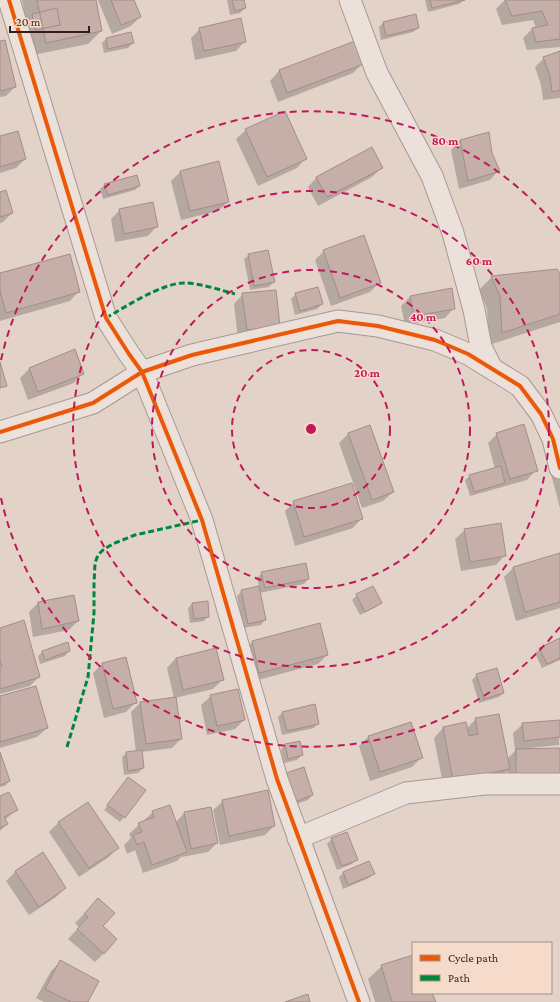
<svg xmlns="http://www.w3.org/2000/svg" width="560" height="1002" font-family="'Crimson Pro',serif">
<rect width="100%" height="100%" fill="#e3d2c8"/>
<path fill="#0003" d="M22,0H95L101,31L88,44L33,55Z
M98,0H133L140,17L131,26L112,34Z
M227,0H243L245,8L240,13L230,15Z
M425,0H464L459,4L428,12Z
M505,0H560V47L527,50L523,38L532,29L536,28L533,20L502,25L496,9Z
M383,23L418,28L413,32L381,40L379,27Z
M200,29L245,41L236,51L195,60L191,38Z
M106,39L133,43L128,48L104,53L102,43Z
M0,42L15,87L6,96L0,97Z
M355,42L362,64L353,73L278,102L270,81L279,71Z
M560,52V98L543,100L541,85L535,67L544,58Z
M246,130L306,158L297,168L258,186L236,139Z
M488,133L491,153L499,170L490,180L459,189L451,150L460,141Z
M0,137L25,159L16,168L0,173Z
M382,167L372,177L318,206L308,187L317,177Z
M180,172L228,202L218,211L181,220L171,181Z
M105,185L139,186L135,190L103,199L100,189Z
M0,193L12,213L3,222L0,223Z
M120,210L157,226L148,236L115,242L111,219Z
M324,251L379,283L370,292L331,306L315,260Z
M249,255L274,282L269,287L250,290L244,259Z
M0,274L79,291L70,301L0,321Z
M560,274V322L489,345L487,309L479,290L492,277Z
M243,294L279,326L238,339L234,304Z
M296,294L322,304L317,309L295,315L291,299Z
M411,296L454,308L445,318L405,325L401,306Z
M75,351L83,373L74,383L28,400L20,378L29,369Z
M369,426L393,492L383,501L362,508L339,443L348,434Z
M497,434L536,470L527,480L470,496L465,480L470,476L495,469L488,443Z
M560,465V508L551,474Z
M294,502L362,518L353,528L295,546L285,511Z
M465,530L505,555L496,565L461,571L455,539Z
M560,554V608L516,621L504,577L513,568Z
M262,573L308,579L304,584L259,593L265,620L261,625L243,628L237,596L242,591L259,587L257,578Z
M357,595L381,603L376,607L360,615L352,600Z
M73,596L78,621L69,630L33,637L29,612L38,603Z
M192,604L208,616L204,621L190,623L188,608Z
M319,624L327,655L318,664L250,682L243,651L252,642Z
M0,629L39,677L30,686L0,694Z
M560,639V660L542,668L535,653L540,649Z
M67,643L69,651L65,656L40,664L38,656L42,652Z
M216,649L222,680L213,689L175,698L181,739L172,748L141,752L143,768L138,773L124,775L122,757L127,753L136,752L131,712L140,703L174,698L167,668L176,658Z
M102,664L135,703L126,712L104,718L93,673Z
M477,675L503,693L499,697L479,703L472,680Z
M211,696L244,720L235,729L207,735L201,705Z
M0,697L47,728L37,737L0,748Z
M314,705L318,723L314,728L282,735L278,717L282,713Z
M476,719L507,759L515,751L513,733L523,724L560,721L559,745L529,748V750H559L507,787V771L499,778L444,789L434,738L443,728L466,724V729Z
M410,723L421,758L412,767L370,781L359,746L368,737Z
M286,745L302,755L297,760L284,763L281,749Z
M0,755L9,781L5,786L0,787Z
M279,780L312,795L308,800L288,807Z
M124,783V817L120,822L104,810Z
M0,797L16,810L5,820L7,824L0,831Z
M223,801L274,826L265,835L220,845L213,810Z
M88,803L118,847L109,857L79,877L49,832L58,823Z
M153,812L176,822L184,813L217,843L208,852L182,857V856L177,861L143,873L135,850L127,854L124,845L131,838L129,834Z
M332,839L356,859L352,864L337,870L327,844Z
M43,854L65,888L56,897L29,915L6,881L15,872Z
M368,862L373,874L369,878L343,889L339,877L343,873Z
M89,909L101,926L104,953L95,962L68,939L79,927L75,923Z
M413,956V993H431L434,1002H375L368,979L382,966Z
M60,962L87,1002H44L36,998L51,971Z"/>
<path fill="#c7afa9" stroke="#a28d88" d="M37,0H96L102,31L46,43Z
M111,0H134L141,17L121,25Z
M232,0H244L246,8L235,11Z
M430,0H465L432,8Z
M505,0H560V39L536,42L532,28L548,25L542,11L512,16Z
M57,8L60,25L35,30L32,14Z
M416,14L419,28L386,36L383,22Z
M241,18L246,42L204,51L199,28Z
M131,32L134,43L108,49L106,38Z
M5,40L16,87L0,91V41Z
M355,41L364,64L287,93L279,70Z
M560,51V90L552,92L550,76L543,57Z
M285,111L307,159L267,177L245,129Z
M18,131L26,159L0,167V136Z
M489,132L492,153L500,171L468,181L460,140Z
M372,147L383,168L327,197L316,177Z
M219,161L229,202L190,211L180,171Z
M137,175L140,186L108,195L104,184Z
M6,190L13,213L0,217V192Z
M153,202L158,227L124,234L119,209Z
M364,235L381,283L340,298L323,250Z
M268,250L275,282L254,286L248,254Z
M70,254L80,292L6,313L0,291V273Z
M557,269L560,273V314L502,333L500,296L491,276Z
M318,287L323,304L300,311L295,293Z
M452,288L455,309L414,316L410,296Z
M276,290L280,326L247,330L242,293Z
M75,349L84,374L38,392L29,368Z
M0,362L7,386L0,388Z
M524,424L538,471L510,479L496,433Z
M370,425L394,492L372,500L348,433Z
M501,466L505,483L474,492L469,475Z
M352,483L363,519L304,537L293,501Z
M501,523L506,556L470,562L464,529Z
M560,553V602L525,612L513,567Z
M306,563L309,579L265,588L261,572Z
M259,586L266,620L248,624L241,590Z
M373,586L382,603L365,612L356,594Z
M74,595L79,621L42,629L38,602Z
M208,601L209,617L194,619L192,603Z
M24,620L40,677L0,689V666H2L0,660V628Z
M320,623L328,655L259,673L252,641Z
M560,638V658L547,664L539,648Z
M68,642L70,651L45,660L42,651Z
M216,648L224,680L183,690L176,658Z
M126,657L137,703L113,709L102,663Z
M497,668L504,693L484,699L476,674Z
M36,686L48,728L0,742V696Z
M238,689L245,720L217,726L210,695Z
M176,697L182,739L146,744L140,702Z
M315,704L319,724L287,731L282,712Z
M499,714L510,769L453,780L443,727L466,722L469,736L478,734L475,718Z
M560,720V737L524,741L522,723Z
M411,722L423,758L380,772L368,736Z
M300,741L303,755L288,759L285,744Z
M560,748V778H516V749Z
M142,750L144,768L128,771L126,752Z
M0,752L10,781L0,785Z
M304,767L313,795L292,803L283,774Z
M128,777L146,790L125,818L107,805Z
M268,790L275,826L229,836L222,800Z
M9,792L18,810L4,817L8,824L0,828V796Z
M88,802L119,848L89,868L58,822Z
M170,805L187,852L152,865L144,842L137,845L133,835L142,832L138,823L154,817L152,811Z
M211,807L218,843L191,849L184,812Z
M347,832L358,860L342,866L331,838Z
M43,852L66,888L39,907L15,871Z
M369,861L375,874L348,885L343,872Z
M98,898L115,913L103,926L117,939L104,954L77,929L88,917L84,914Z
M413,955V993H432L436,1002H392L381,965Z
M60,960L99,981L88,1002H71L45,989Z
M308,994L310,1002H285Z"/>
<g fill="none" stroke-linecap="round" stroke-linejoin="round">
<g stroke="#a79892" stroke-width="23">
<path id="street" d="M9,0L106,318L129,354L142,372L202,520L277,779L359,1002
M350,0L377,73L432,176L453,233L474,310L481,347L492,369
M0,432L93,403L142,372L192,355L338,321L378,326L435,340L468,354L520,386L541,414L553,439L560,468
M298,838L406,793L485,784H560"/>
</g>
<use href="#street" stroke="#ebe0da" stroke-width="21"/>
<path stroke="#00873e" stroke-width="3" stroke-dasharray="6 3" stroke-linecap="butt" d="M106,318C125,307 162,283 184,283C200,283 220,290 235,294
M67,747L88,677L94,613V584L95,563L98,555L104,549L115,543L135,535L202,520"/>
<g stroke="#f6dbcb" stroke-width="6">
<path id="cycleway" d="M9,0L106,318L129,354L142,372L202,520L277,779L359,1002
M0,432L93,403L142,372L192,355L338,321L378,326L435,340L468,354L520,386L541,414L553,439L560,468"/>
</g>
<use href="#cycleway" stroke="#e8590c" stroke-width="4"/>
</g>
<g fill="none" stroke="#c2185b" stroke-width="2" stroke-dasharray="7 5">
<circle cx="311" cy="429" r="79"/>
<circle cx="311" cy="429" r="159"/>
<circle cx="311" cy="429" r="238"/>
<path d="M560 627A318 318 0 0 1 1 498M1 360A318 318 0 0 1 560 231"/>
</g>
<circle cx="311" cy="429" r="6" fill="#c2185b" stroke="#f6dbcb" stroke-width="2"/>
<g font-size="12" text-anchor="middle" font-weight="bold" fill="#c2185b" stroke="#f6dbcb" stroke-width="3" stroke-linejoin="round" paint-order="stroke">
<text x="445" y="145">80 m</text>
<text x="479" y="265">60 m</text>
<text x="423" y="321">40 m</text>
<text x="367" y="377">20 m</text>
</g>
<rect x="412" y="942" width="140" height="52" fill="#f6dbcb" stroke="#a98f84"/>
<rect x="420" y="955" width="20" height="6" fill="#e8590c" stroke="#a98f84"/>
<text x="448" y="962" font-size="12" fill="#351e1a">Cycle path</text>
<rect x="420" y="975" width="20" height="6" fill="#00873e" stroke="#a98f84"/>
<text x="448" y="982" font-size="12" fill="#351e1a">Path</text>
<path d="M10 26v6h79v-6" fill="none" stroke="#351e1a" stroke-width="2"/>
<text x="16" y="26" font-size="12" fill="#351e1a" stroke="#f6dbcb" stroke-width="3" paint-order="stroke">20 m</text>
</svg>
